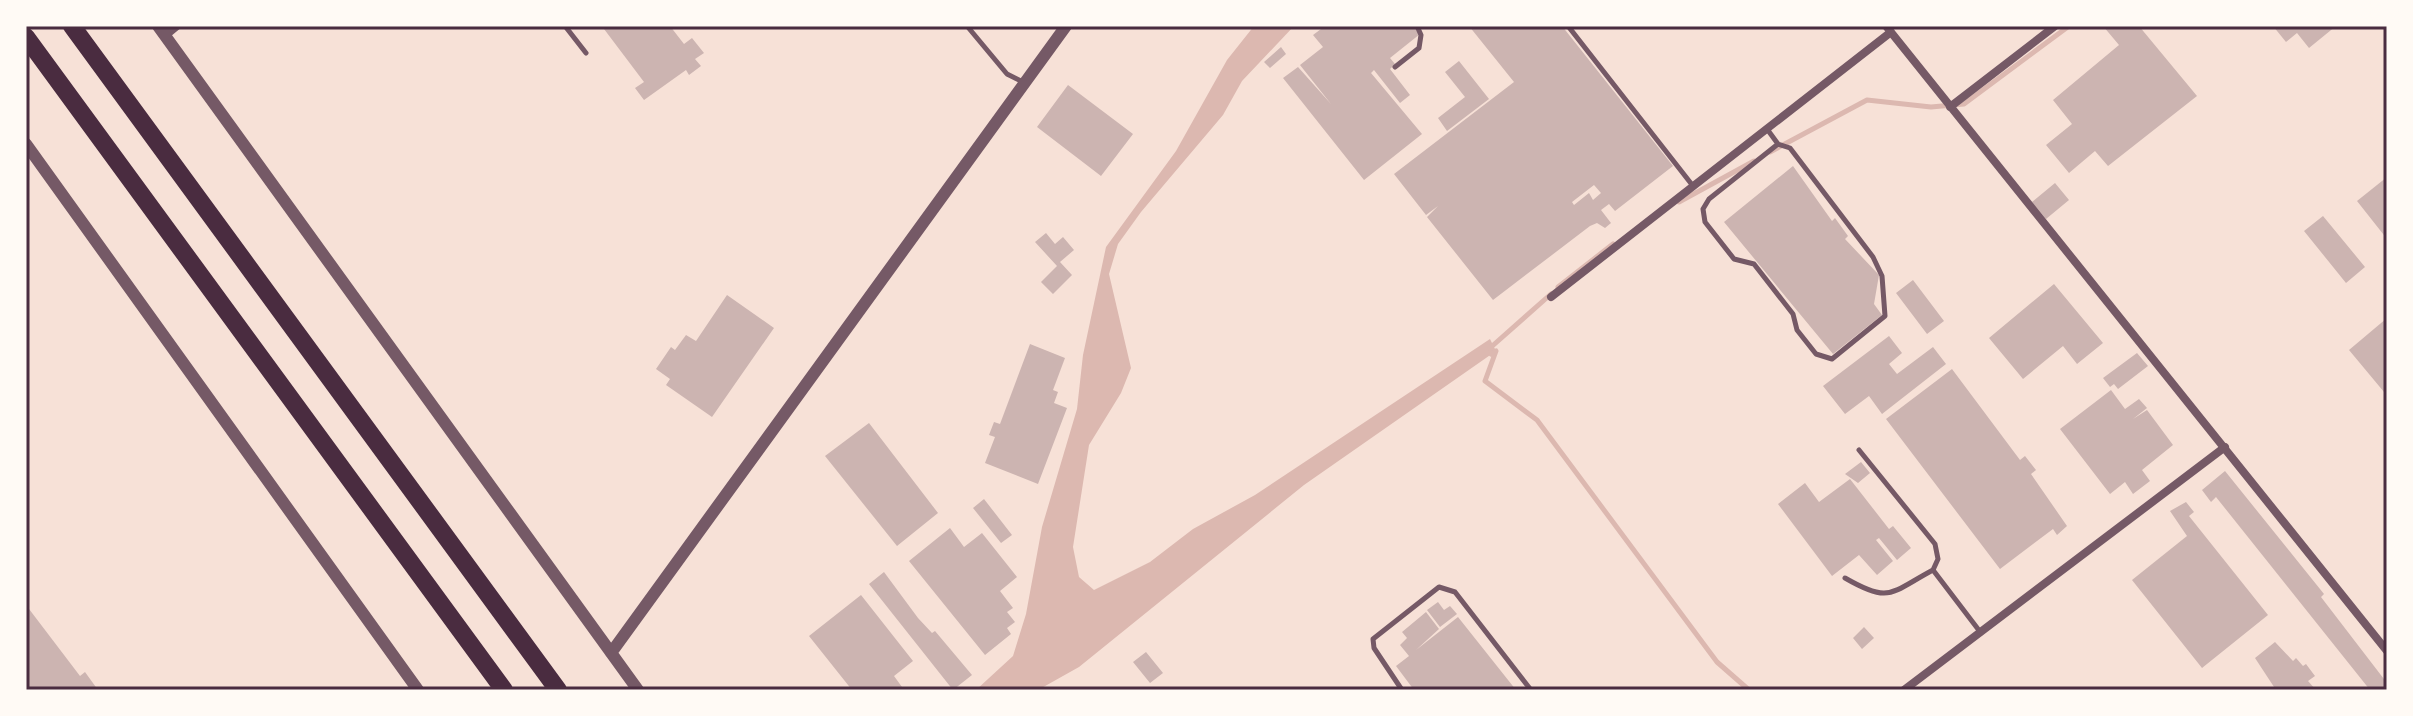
<svg xmlns="http://www.w3.org/2000/svg" width="2413" height="716" font-family="Helvetica,sans-serif">
<rect width="100%" height="100%" fill="#f7e1d7"/>
<path fill="#dcb8b0" d="M1254,26H1294L1242,81L1223,115L1141,212L1118,244L1109,274L1131,368L1121,393L1089,445L1073,547L1079,577L1094,590L1150,562L1193,529L1255,495L1490,339L1496,351L1304,485L1079,667L1038,690H976L1013,656L1026,614L1042,527L1077,409L1083,355L1106,247L1176,151L1227,60Z"/>
<g fill="none" stroke-linecap="round" stroke-linejoin="round">
<path stroke="#dcb8b0" stroke-width="5" d="M1770,152L1867,100L1931,107L1964,104L2069,26
M1679,202L1754,161
M1558,287L1613,244
M1490,348L1551,294
M1491,354L1496,351L1485,381L1537,420L1717,662L1749,690"/>
</g>
<path fill="#ccb4b1" fill-rule="evenodd" d="M608,26H670L684,44L692,38L704,53L695,59L701,66L689,75L686,70L644,100L635,88L644,82L604,29Z
M1325,26H1413L1420,34L1390,58L1395,64L1390,69L1410,95L1400,103L1374,70L1371,73L1422,134L1364,180L1283,78L1298,67L1331,104L1300,65L1323,47L1313,35Z
M1469,26H1562L1673,166L1615,211L1609,204L1601,210L1611,223L1605,228L1597,223L1590,226L1493,300L1427,217L1438,206L1426,215L1394,174L1514,82ZM1594,185L1601,193L1593,200L1589,193L1574,205L1572,202Z
M2103,26H2139L2197,96L2108,166L2095,151L2069,173L2046,145L2072,124L2053,100L2119,45Z
M2273,26H2336L2309,48L2297,33L2286,42Z
M1281,47L1286,54L1270,68L1264,62Z
M1459,61L1489,99L1447,131L1438,118L1465,97L1445,72Z
M1068,85L1133,134L1101,176L1037,127Z
M1793,166L1832,221L1835,218L1848,236L1845,239L1879,275L1874,304L1882,315L1833,354L1724,222Z
M2387,177V239L2357,201Z
M2055,183L2069,200L2046,219L2032,202Z
M2323,216L2365,267L2346,283L2304,231Z
M1046,233L1055,244L1063,237L1074,250L1060,262L1072,275L1053,294L1041,282L1057,266L1035,242Z
M1913,280L1944,321L1927,334L1896,293Z
M2054,284L2103,343L2077,364L2063,346L2023,379L1989,338Z
M727,295L774,328L712,417L666,385L670,379L656,369L671,347L675,350L686,335L696,341Z
M2387,318V389L2384,392L2349,350Z
M1889,336L1902,353L1889,364L1897,374L1933,347L1946,364L1882,414L1869,396L1845,414L1823,386Z
M1030,344L1065,358L1053,390L1058,392L1054,403L1067,408L1038,484L985,463L995,437L989,435L994,422L1000,424Z
M2137,353L2148,366L2118,389L2114,384L2110,387L2103,378Z
M1952,369L2020,460L2025,456L2036,470L2031,474L2067,526L2057,535L2053,529L2000,569L1886,419Z
M2111,390L2125,409L2139,399L2147,408L2133,419L2147,410L2173,445L2142,470L2150,481L2133,494L2125,482L2110,494L2060,429Z
M869,423L938,513L897,546L825,456Z
M1861,462L1870,473L1858,483L1845,474Z
M2225,471L2324,594L2321,597L2387,683V690H2370L2216,497L2211,502L2202,490Z
M1850,479L1889,529L1893,526L1911,548L1897,560L1879,538L1876,540L1893,561L1877,575L1859,555L1832,576L1778,504L1805,483L1819,502Z
M984,499L1012,535L1001,543L973,508Z
M2186,502L2194,512L2189,516L2268,615L2202,668L2132,580L2187,536L2170,511Z
M950,528L964,547L982,533L1017,577L1000,591L1013,608L1007,612L1015,622L1007,628L1011,634L985,655L909,561Z
M884,572L918,618L932,633L935,631L972,675L953,690L869,584Z
M861,595L913,661L894,676L902,687L898,690H852L809,636Z
M1438,602L1444,610L1450,606L1457,614L1440,627L1427,610Z
M26,605L80,676L85,672L98,690H26Z
M1426,612L1439,629L1416,650L1458,617L1516,690H1414L1396,666L1409,656L1400,645L1407,638L1402,632Z
M1864,627L1874,638L1862,649L1853,638Z
M2275,642L2293,661L2296,658L2303,666L2306,664L2315,676L2308,681L2316,690H2276L2255,658Z
M1146,652L1163,673L1150,683L1133,662Z"/>
<g fill="none" stroke-linecap="round" stroke-linejoin="round">
<path stroke="#755966" stroke-width="5" d="M565,26L586,53
M967,26L1007,74L1025,83
M1568,26L1693,186
M1395,67L1419,48L1421,35L1417,26
M1767,129L1778,144
M1778,144L1790,148L1873,257L1882,276L1885,316L1832,359L1816,354L1797,330L1793,314L1754,264L1734,259L1705,222L1703,209L1709,199Z
M1859,450L1935,544L1938,559L1933,570L1981,633
M1845,578C1890,604 1890,593 1933,570
M1402,690L1374,648L1373,639L1439,587L1455,592L1531,690"/>
<path stroke="#755966" stroke-width="8" d="M1886,26L2387,651
M165,36L177,26
M1950,107L2055,26
M1551,297L1891,32
M1904,690L2225,447"/>
<path stroke="#755966" stroke-width="12" d="M158,26L638,690
M26,144L418,690
M611,653L1066,26"/>
<path stroke="#4a2c40" stroke-width="18" d="M72,26L558,690
M26,37L504,690"/>
</g>
<rect width="2413" height="716" fill="none" stroke="#fffaf5" stroke-width="56"/>
<rect x="28" y="28" width="2357" height="660" fill="none" stroke="#4a2c40" stroke-width="3"/>
</svg>
